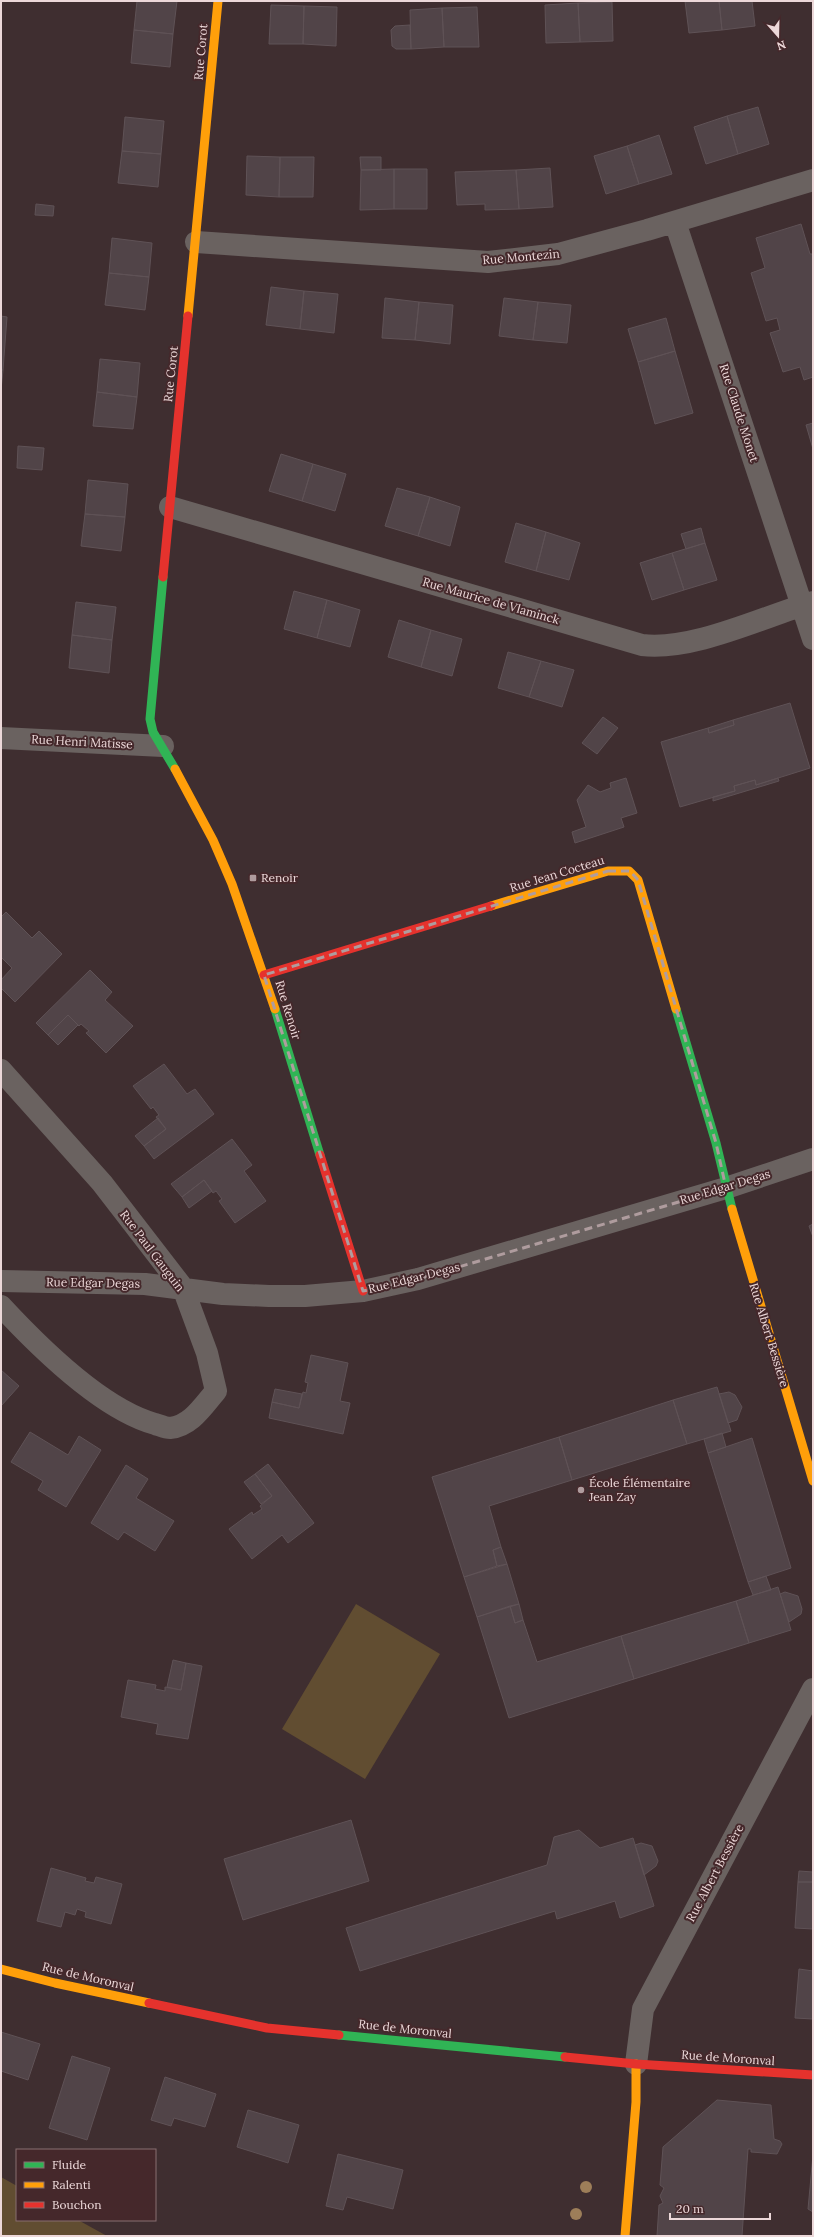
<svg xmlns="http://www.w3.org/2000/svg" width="814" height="2237" font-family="Lora,serif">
<rect width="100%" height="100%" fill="#3f2e30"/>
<path fill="#614d31" d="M356,1604L440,1654L365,1779L282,1729Z
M1,2177L17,2186V2220H78L107,2236H1Z"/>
<path fill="#514448" stroke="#5f5256" d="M137,1H177L173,34L134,30Z
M685,1H719L722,30L689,33Z
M719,1H752L755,26L722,30Z
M612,2L613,41L580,42L578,3Z
M578,3L580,42L546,43L545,5Z
M271,5L304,6L303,44H269Z
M304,6L337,7L336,46L303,44Z
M477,7L479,47H444L442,8Z
M442,8L444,47L411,49L410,10Z
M410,25L411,49H396L392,46L391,30L395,26Z
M134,30L173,34L170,67L131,63Z
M758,107L769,144L738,154L727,116Z
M727,116L738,154L706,164L694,127Z
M125,117L164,121L161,154L122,151Z
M659,135L672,174L639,184L627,146Z
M627,146L639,184L606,194L594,156Z
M122,151L161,154L158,187L118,183Z
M247,156L280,157L279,197L246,195Z
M280,157H314L313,197H279Z
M360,157H381V170H361Z
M550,168L553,207L519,209L516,170Z
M394,169H427V209H394Z
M394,169V209L360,210L361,170Z
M516,170L519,209L485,210V204L457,205L455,172Z
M36,204L54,206L53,216L35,215Z
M801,224L810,254H813V377L804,380L800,367L783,372L770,333L780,330L777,318L766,321L751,273L765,268L756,238Z
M112,238L152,243L149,277L109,273Z
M109,273L149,277L145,310L105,305Z
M271,287L304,291L300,329L266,325Z
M304,291L338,294L334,333L300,329Z
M385,298L419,302L415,340L382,338Z
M504,298L538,302L533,340L499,336Z
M419,302L453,305L450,344L415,340Z
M538,302L571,305L567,343L533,340Z
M1,316L7,317L3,370H1Z
M666,318L675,351L638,362L628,329Z
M675,351L693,413L655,424L638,362Z
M100,359L140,363L137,397L97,392Z
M1,370H3L1,390Z
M97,392L137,397L133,429L93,426Z
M813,423V449L806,425Z
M18,446L44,448L42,470L17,468Z
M281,454L313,464L302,501L269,491Z
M313,464L346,474L335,511L302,501Z
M88,480L128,484L125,517L85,514Z
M397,488L430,497L418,536L385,526Z
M430,497L460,507L450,546L418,536Z
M85,514L125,517L121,551L81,546Z
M516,523L546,532L536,571L505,562Z
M701,528L705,543L686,549L681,534Z
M546,532L580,543L569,580L536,571Z
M705,543L717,580L684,590L672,553Z
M672,553L684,590L652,600L640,563Z
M294,591L327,600L317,638L284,629Z
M327,600L360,610L350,647L317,638Z
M76,602L116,607L112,640L72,635Z
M399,620L431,630L421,667L388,657Z
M431,630L462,639L452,676L421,667Z
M72,635L112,640L109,673L69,668Z
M508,652L541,661L529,697L498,688Z
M541,661L574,670L562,707L529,697Z
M790,703L810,768L756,785L755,780L734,786L735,791L680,807L661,742L708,728L709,733L734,725L733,720Z
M603,717L618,728L597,754L582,743Z
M733,720L734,725L709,733L708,728Z
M626,778L637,813L621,818L624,827L575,843L572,832L586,827L577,800L588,785L600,792L611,788L610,783Z
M778,778L779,781L713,801V797L735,791L734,786L755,780L756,785Z
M6,912L32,938L39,931L62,954L15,1002L1,988V980L12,968L1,957V917Z
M90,970L112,992L105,1000L133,1026L106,1053L86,1033L89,1031L81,1024L79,1026L68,1015L48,1035L36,1023Z
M68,1015L78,1025L58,1045L48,1035Z
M164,1064L187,1094L195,1089L214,1114L154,1159L144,1146L166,1129L156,1117L159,1115L153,1107L151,1109L133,1086Z
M158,1118L166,1129L144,1146L135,1136Z
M232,1139L252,1165L244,1171L266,1201L235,1223L219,1201L222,1199L216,1191L213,1193L204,1180L182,1197L171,1184Z
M204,1180L212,1191L189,1208L182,1197Z
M813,1224V1237L809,1226Z
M311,1355L348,1363L340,1401L350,1403L343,1434L269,1418L272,1402L299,1408L303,1392L306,1393L308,1383L305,1382Z
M1,1370L19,1386L1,1406Z
M717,1387L731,1431L687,1444L673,1400Z
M275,1389L302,1394L299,1408L272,1402Z
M729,1392L735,1395L742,1407L737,1420L728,1423L719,1394Z
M673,1400L687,1444L572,1480L559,1437Z
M30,1432L68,1455L79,1436L101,1450L66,1507L38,1490L43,1481L11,1462Z
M722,1433L726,1447L708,1453L704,1439Z
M559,1437L572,1480L489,1506L501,1547L493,1550L497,1566L464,1577L432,1477Z
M752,1438L791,1568L748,1582L708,1453Z
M268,1464L314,1523L288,1543L282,1535L252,1559L229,1529L252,1512L253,1515L262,1509L260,1506L272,1496L255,1474Z
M126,1465L148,1479L136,1498L174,1521L155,1551L124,1532L118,1540L91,1523Z
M255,1474L272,1496L261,1504L244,1482Z
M501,1547L507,1564L497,1566L493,1550Z
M507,1564L519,1604L477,1617L464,1577Z
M766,1576L771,1590L753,1595L748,1582Z
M778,1587L791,1630L749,1643L736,1601Z
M785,1592L798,1596L802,1609L801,1614L789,1622L780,1594Z
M736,1601L749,1643L634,1679L621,1636Z
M519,1604L523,1620L515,1623L510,1606Z
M510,1606L515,1623L523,1620L537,1662L621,1636L634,1679L509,1718L477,1617Z
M173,1660L186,1663L181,1690L167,1687Z
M186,1663L202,1666L188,1739L156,1734L158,1724L121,1717L128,1680L156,1685L155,1689L165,1691V1687L181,1690Z
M351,1820L369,1881L243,1920L224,1859Z
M579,1830L600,1848L633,1838L654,1906L620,1918L615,1901L557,1919L555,1911L360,1971L346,1928L547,1865L554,1837Z
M641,1843L652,1846L658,1861L656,1866L644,1875L635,1845Z
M51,1868L86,1878L85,1881L94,1883L96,1877L122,1884L111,1924L85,1917L86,1912L77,1909L75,1915L65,1912L61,1927L37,1921Z
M799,1871L813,1872V1882H798Z
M798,1882H813V1929L795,1928Z
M799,1969L813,1971V2019L795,2018Z
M1,2032L40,2044L28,2080L1,2071Z
M72,2056L110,2068L87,2140L49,2128Z
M165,2077L216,2094L205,2127L174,2118L171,2126L151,2120Z
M717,2100L771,2105L774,2139L780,2141L782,2144L777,2154L751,2152V2149H748L742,2236H657L659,2205L663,2203L660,2196L664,2188L660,2185L663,2147Z
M248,2110L299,2125L288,2163L237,2147Z
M338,2154L403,2170L393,2209L347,2197L343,2210L326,2206Z
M813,2155V2212L808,2209Z"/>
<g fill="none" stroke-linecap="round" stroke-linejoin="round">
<path stroke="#6a6260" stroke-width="22" d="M675,222L813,639
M196,242L488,262L558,254L647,230L813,180
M170,507L642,645C694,651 762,617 813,602
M1,738L163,746
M1,1070L102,1183L183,1288L207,1353L216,1391C203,1406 191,1426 170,1428C165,1428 159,1425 155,1424C101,1409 39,1347 1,1306
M1,1281L145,1284L223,1294L269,1296H305L363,1291L418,1279L726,1188L813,1159
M636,2064L643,2009L813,1689"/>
<path stroke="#30b455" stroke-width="9" d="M163,577L150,719L153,732L175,769
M275,1009L320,1155
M676,1009L716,1143L732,1209
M339,2035L565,2057"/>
<path stroke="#ff9f0a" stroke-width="9" d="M188,316L218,1
M175,769L213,840L232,884L275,1009
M491,906L608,871H629L638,880L676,1009
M732,1209L813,1481
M1,1969L55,1983L149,2003
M625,2236L636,2102V2064"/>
<path stroke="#e5322d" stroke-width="9" d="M163,577L188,316
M264,975L491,906
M320,1155L363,1291
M149,2003L267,2028L339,2035
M565,2057L636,2064L813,2075"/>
</g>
<g fill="#9d7e59">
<circle cx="586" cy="2187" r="6"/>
<circle cx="576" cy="2214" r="6"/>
</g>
<path fill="none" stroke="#af9c9e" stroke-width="3" stroke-dasharray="8 5" stroke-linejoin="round" d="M608,871H630L638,880L716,1143L726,1188L418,1279L363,1291L264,975Z"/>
<g fill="#af9c9e" stroke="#45282b" stroke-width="1.5">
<rect x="249" y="874" width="8" height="8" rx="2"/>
<circle cx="581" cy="1490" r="4"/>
</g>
<g text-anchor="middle" stroke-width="4" stroke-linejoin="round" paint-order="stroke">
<g font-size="12" fill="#ecd8d9" stroke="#45282b">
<text transform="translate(201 52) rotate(-85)" y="4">Rue Corot</text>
<text transform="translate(521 257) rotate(-5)" y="4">Rue Montezin</text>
<text transform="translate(171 374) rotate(-84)" y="4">Rue Corot</text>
<text transform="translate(739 413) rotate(72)" y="4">Rue Claude Monet</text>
<text transform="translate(491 601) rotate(16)" y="4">Rue Maurice de Vlaminck</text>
<text transform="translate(82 742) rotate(3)" y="4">Rue Henri Matisse</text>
<text transform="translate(557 874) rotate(-17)" y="4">Rue Jean Cocteau</text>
<text transform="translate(288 1010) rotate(73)" y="4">Rue Renoir</text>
<text transform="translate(725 1187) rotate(-17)" y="4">Rue Edgar Degas</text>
<text transform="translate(152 1251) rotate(53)" y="4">Rue Paul Gauguin</text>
<text transform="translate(414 1278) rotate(-14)" y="4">Rue Edgar Degas</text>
<text transform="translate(93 1283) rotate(1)" y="4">Rue Edgar Degas</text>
<text transform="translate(769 1335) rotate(73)" y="4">Rue Albert Bessière</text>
<text transform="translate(715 1873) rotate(-62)" y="4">Rue Albert Bessière</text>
<text transform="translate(88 1977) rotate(13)" y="4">Rue de Moronval</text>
<text transform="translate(405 2029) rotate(6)" y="4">Rue de Moronval</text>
<text transform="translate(728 2058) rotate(4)" y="4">Rue de Moronval</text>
</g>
<g font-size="12" fill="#ecd8d9" stroke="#45282b" text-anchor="start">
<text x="261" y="882">Renoir</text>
<text x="589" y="1487">École Élémentaire<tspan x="589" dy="14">Jean Zay</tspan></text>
</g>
</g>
<rect width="814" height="2237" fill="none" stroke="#ecd8d9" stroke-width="4"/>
<rect x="16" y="2149" width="140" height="72" fill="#45282b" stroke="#886e71"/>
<rect x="24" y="2162" width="20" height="6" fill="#30b455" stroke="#886e71"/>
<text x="52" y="2169" font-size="12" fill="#ecd8d9">Fluide</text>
<rect x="24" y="2182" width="20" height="6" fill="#ff9f0a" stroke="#886e71"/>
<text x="52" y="2189" font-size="12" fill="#ecd8d9">Ralenti</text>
<rect x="24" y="2202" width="20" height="6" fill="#e5322d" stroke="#886e71"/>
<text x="52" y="2209" font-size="12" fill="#ecd8d9">Bouchon</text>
<g transform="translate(778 36) rotate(160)" stroke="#45282b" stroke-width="3" paint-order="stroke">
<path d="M0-3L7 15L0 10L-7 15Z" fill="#ecd8d9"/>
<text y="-6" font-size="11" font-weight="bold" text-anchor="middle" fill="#ecd8d9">N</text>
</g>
<path d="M670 2213v6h100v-6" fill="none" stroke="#ecd8d9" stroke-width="2"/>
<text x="676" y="2213" font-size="12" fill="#ecd8d9" stroke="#45282b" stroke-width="3" paint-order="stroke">20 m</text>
</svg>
